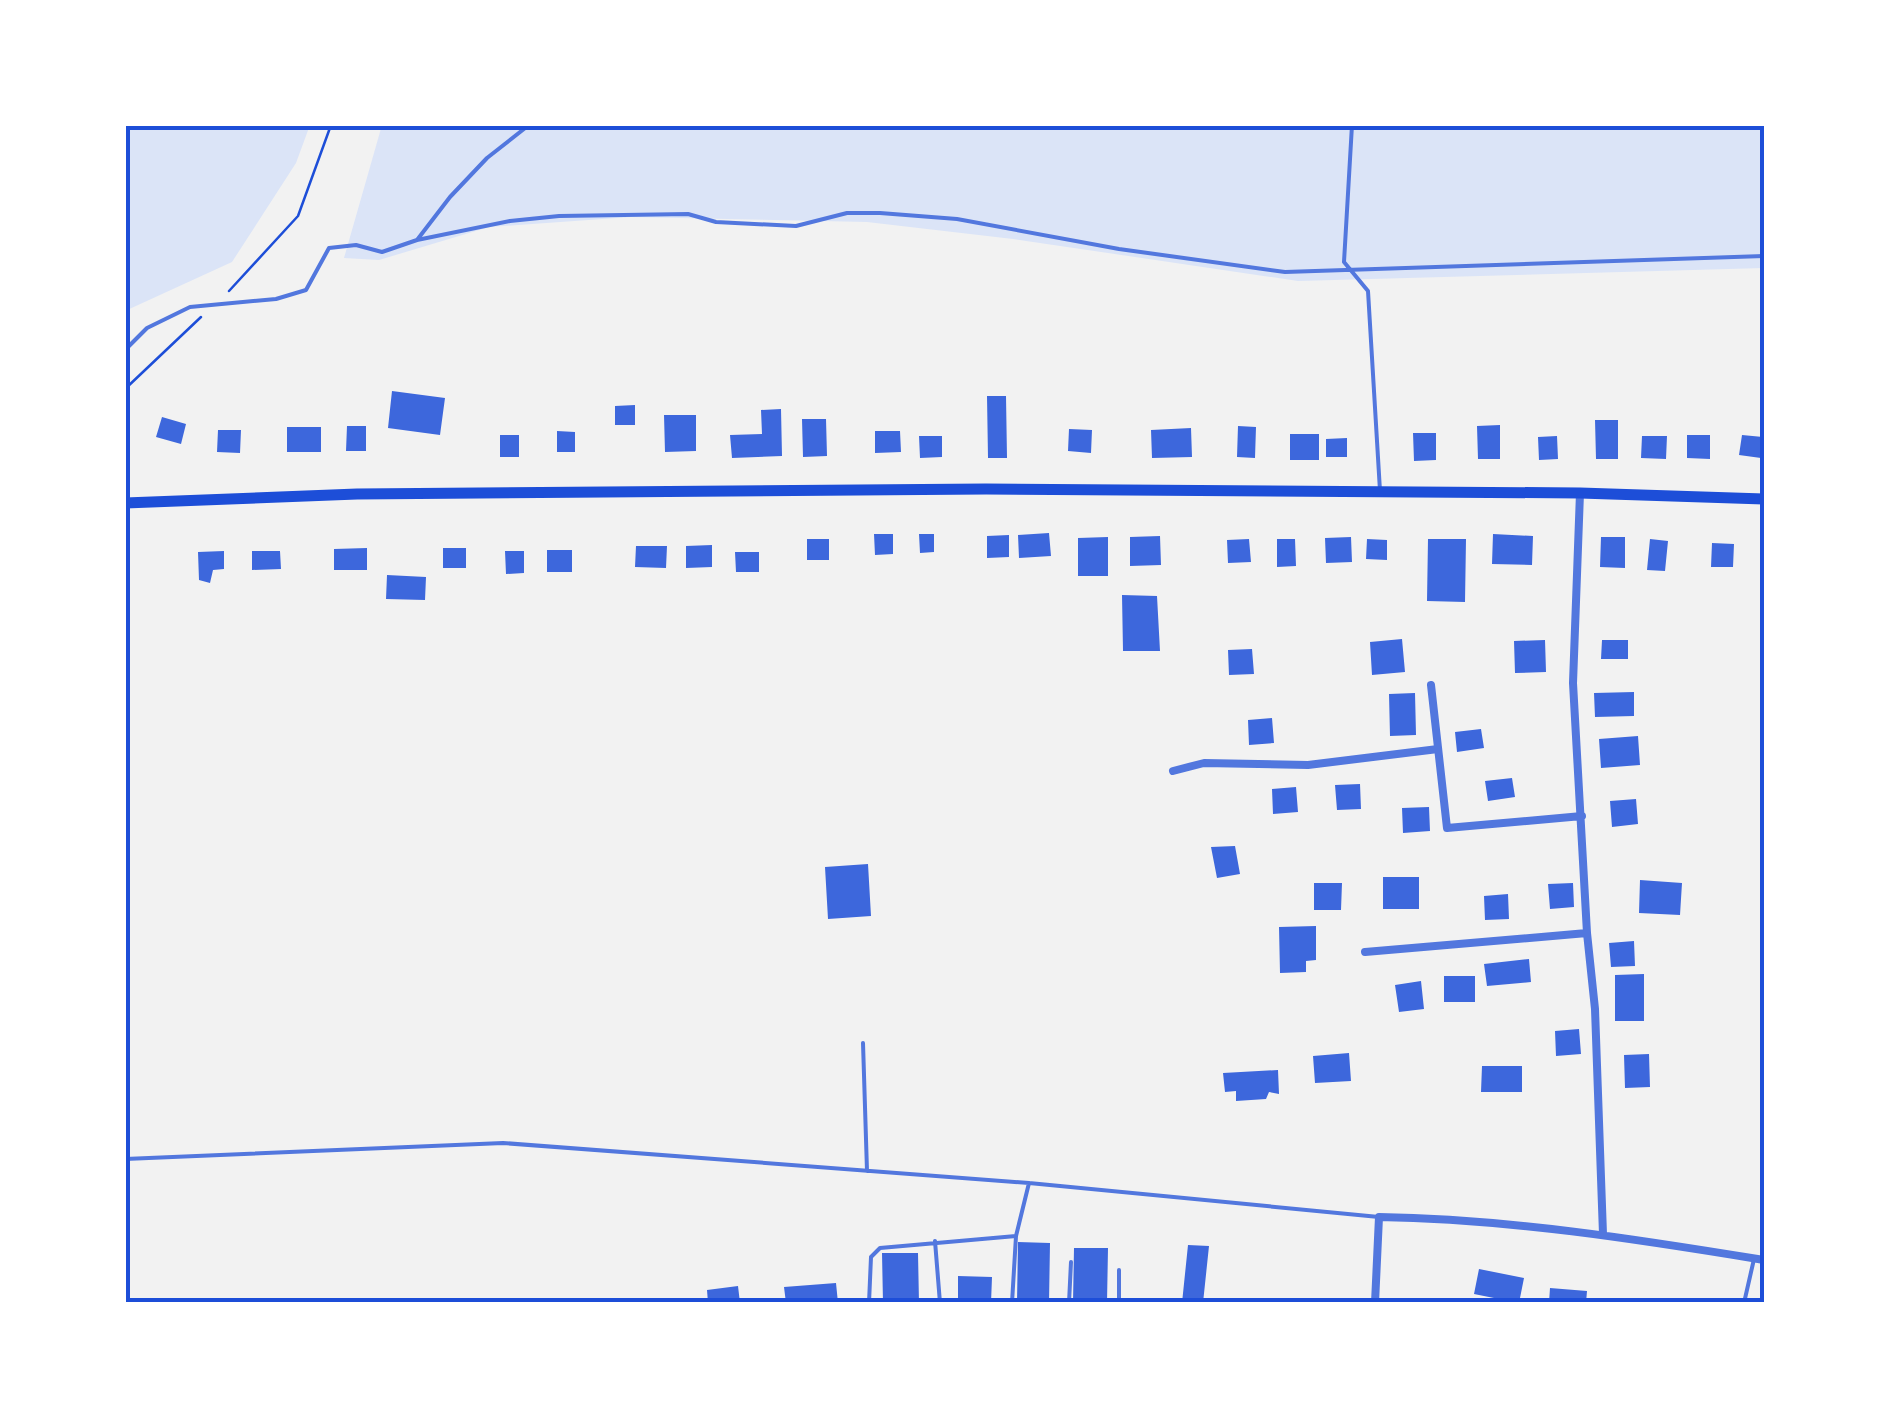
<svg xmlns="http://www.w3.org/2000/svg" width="1889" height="1428" font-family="'Work Sans',sans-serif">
<rect width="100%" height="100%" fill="#f2f2f2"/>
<path fill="#dbe4f7" d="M125,125H310L296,163L232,262L125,311Z
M382,125H1764V268L1298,281L1013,239L867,222L631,217L489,227L379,260L344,258Z"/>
<path fill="#3d67dc" d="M392,391L445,398L440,435L388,428Z
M987,396H1006L1007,458H988Z
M635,405V425H615V406Z
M781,409L782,456L732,458L730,435L762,434L761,410Z
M664,415H696V451L665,452Z
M162,417L186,424L181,444L156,437Z
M802,419H826L827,456L803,457Z
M1595,420H1618V459H1596Z
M1500,425V459H1478L1477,426Z
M347,426H366V451H346Z
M1238,426L1256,427L1255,458L1237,457Z
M287,427H321V452H287Z
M1191,428L1192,457L1152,458L1151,430Z
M1069,429L1092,430L1091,453L1068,451Z
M218,430H241L240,453L217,452Z
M557,431L575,432V452H557Z
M875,431H900L901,452L875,453Z
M1413,433H1436V460L1414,461Z
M1290,434H1319V460H1290Z
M500,435H519V457H500Z
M1687,435H1710V459L1687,458Z
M1742,435L1763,437L1761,458L1739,455Z
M919,436H942V457L920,458Z
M1557,436L1558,459L1539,460L1538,437Z
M1642,436H1667L1666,459L1641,458Z
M1347,438V457H1326V439Z
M1049,533L1051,556L1019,558L1018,535Z
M874,534H893V554L875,555Z
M919,534H934V552L920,553Z
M1493,534L1533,536L1532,565L1492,564Z
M1009,535V557L987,558V536Z
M1160,536L1161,565L1130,566V537Z
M1108,537V576H1078V538Z
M1351,537L1352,562L1326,563L1325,538Z
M1601,537H1625V568L1600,567Z
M807,539H829V560H807Z
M1249,539L1251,562L1228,563L1227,540Z
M1277,539H1295L1296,566L1277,567Z
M1367,539L1387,540V560L1366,559Z
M1428,539H1466L1465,602L1427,601Z
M1650,539L1668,541L1665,571L1647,570Z
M1712,543L1734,544L1733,567H1711Z
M712,545V567L686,568V546Z
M636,546H667L666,568L635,567Z
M367,548V570H334V549Z
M443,548H466V568H443Z
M547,550H572V572H547Z
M224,551V569L213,570L210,583L199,580L198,552Z
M252,551H280L281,569L252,570Z
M505,551H524V573L506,574Z
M735,552H759V572H736Z
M387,575L426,577L425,600L386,599Z
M1122,595L1157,596L1160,651H1123Z
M1402,639L1405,672L1372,675L1370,642Z
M1545,640L1546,672L1515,673L1514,641Z
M1602,640H1628V659H1601Z
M1252,649L1254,674L1229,675L1228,650Z
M1634,692V716L1595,717L1594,693Z
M1415,693L1416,735L1390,736L1389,694Z
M1272,718L1274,743L1249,745L1248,720Z
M1481,729L1484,748L1457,752L1455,732Z
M1638,736L1640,765L1601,768L1599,739Z
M1512,778L1515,797L1488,801L1485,781Z
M1360,784L1361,809L1337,810L1335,785Z
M1296,787L1298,812L1273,814L1272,789Z
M1636,799L1638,824L1612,827L1610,801Z
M1429,807L1430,831L1403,833L1402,808Z
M1235,846L1240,874L1217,878L1211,847Z
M868,864L871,916L828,919L825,867Z
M1383,877H1419V909H1383Z
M1640,880L1682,883L1680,915L1639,913Z
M1314,883H1342L1341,910H1314Z
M1573,883L1574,907L1550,909L1548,884Z
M1508,894L1509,919L1485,920L1484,896Z
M1316,926V960L1306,961V972L1280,973L1279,927Z
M1634,941L1635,966L1611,967L1609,943Z
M1529,959L1531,982L1487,986L1484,964Z
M1644,974V1021H1615V975Z
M1444,976H1475V1002H1444Z
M1421,981L1424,1009L1399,1012L1395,985Z
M1579,1029L1581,1054L1556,1056L1555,1031Z
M1349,1053L1351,1081L1315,1083L1313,1056Z
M1649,1054L1650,1087L1625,1088L1624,1055Z
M1482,1066H1522V1092H1481Z
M1278,1070L1279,1094L1269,1092L1266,1099L1236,1101V1091L1225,1092L1223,1073Z
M1018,1242L1050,1243L1049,1303H1017Z
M1188,1245L1209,1246L1203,1303H1182Z
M1074,1248H1108L1107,1303H1073Z
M882,1253H918L919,1303H883Z
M1479,1269L1524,1278L1519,1303L1474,1294Z
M958,1276L992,1277L991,1303H958Z
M836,1283L838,1303H786L784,1287Z
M738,1286L740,1303H708L707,1290Z
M1550,1288L1587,1291L1586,1303H1549Z"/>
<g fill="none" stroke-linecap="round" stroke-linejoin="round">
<path stroke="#1d4ed8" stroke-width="2.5" d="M229,291L298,216L331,125
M125,389L201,317"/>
<path stroke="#5277de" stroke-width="4" d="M1352,125L1344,262L1368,291L1380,491
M417,240L510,221L559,216L688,214L716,222L796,226L847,213H880L957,219L1119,249L1285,272L1764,256
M125,350L147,328L190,307L276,299L306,290L329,248L356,245L382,252L417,240L450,197L487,158L529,125
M863,1043L867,1171
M125,1159L503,1143L1029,1183L1379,1217
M935,1241L940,1303
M869,1303L871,1257L880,1248L1016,1236
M1012,1303L1016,1236L1029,1183
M1069,1303L1071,1262
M1119,1303V1270
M1744,1303L1754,1259"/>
<path stroke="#5277de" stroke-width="8" d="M1580,493L1573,683L1587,933L1595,1009L1603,1234
M1431,685L1447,828L1582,816
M1173,771L1204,763L1308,765L1438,749
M1365,952L1587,933
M1375,1303L1379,1217C1508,1219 1636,1239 1764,1260"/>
<path stroke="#1d4ed8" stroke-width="11" d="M125,503L357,494L986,489L1580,493L1764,499"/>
</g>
<rect width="1889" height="1428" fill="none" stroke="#ffffff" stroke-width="255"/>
<rect x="128" y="128" width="1634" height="1172" fill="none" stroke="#1d4ed8" stroke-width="4"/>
</svg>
